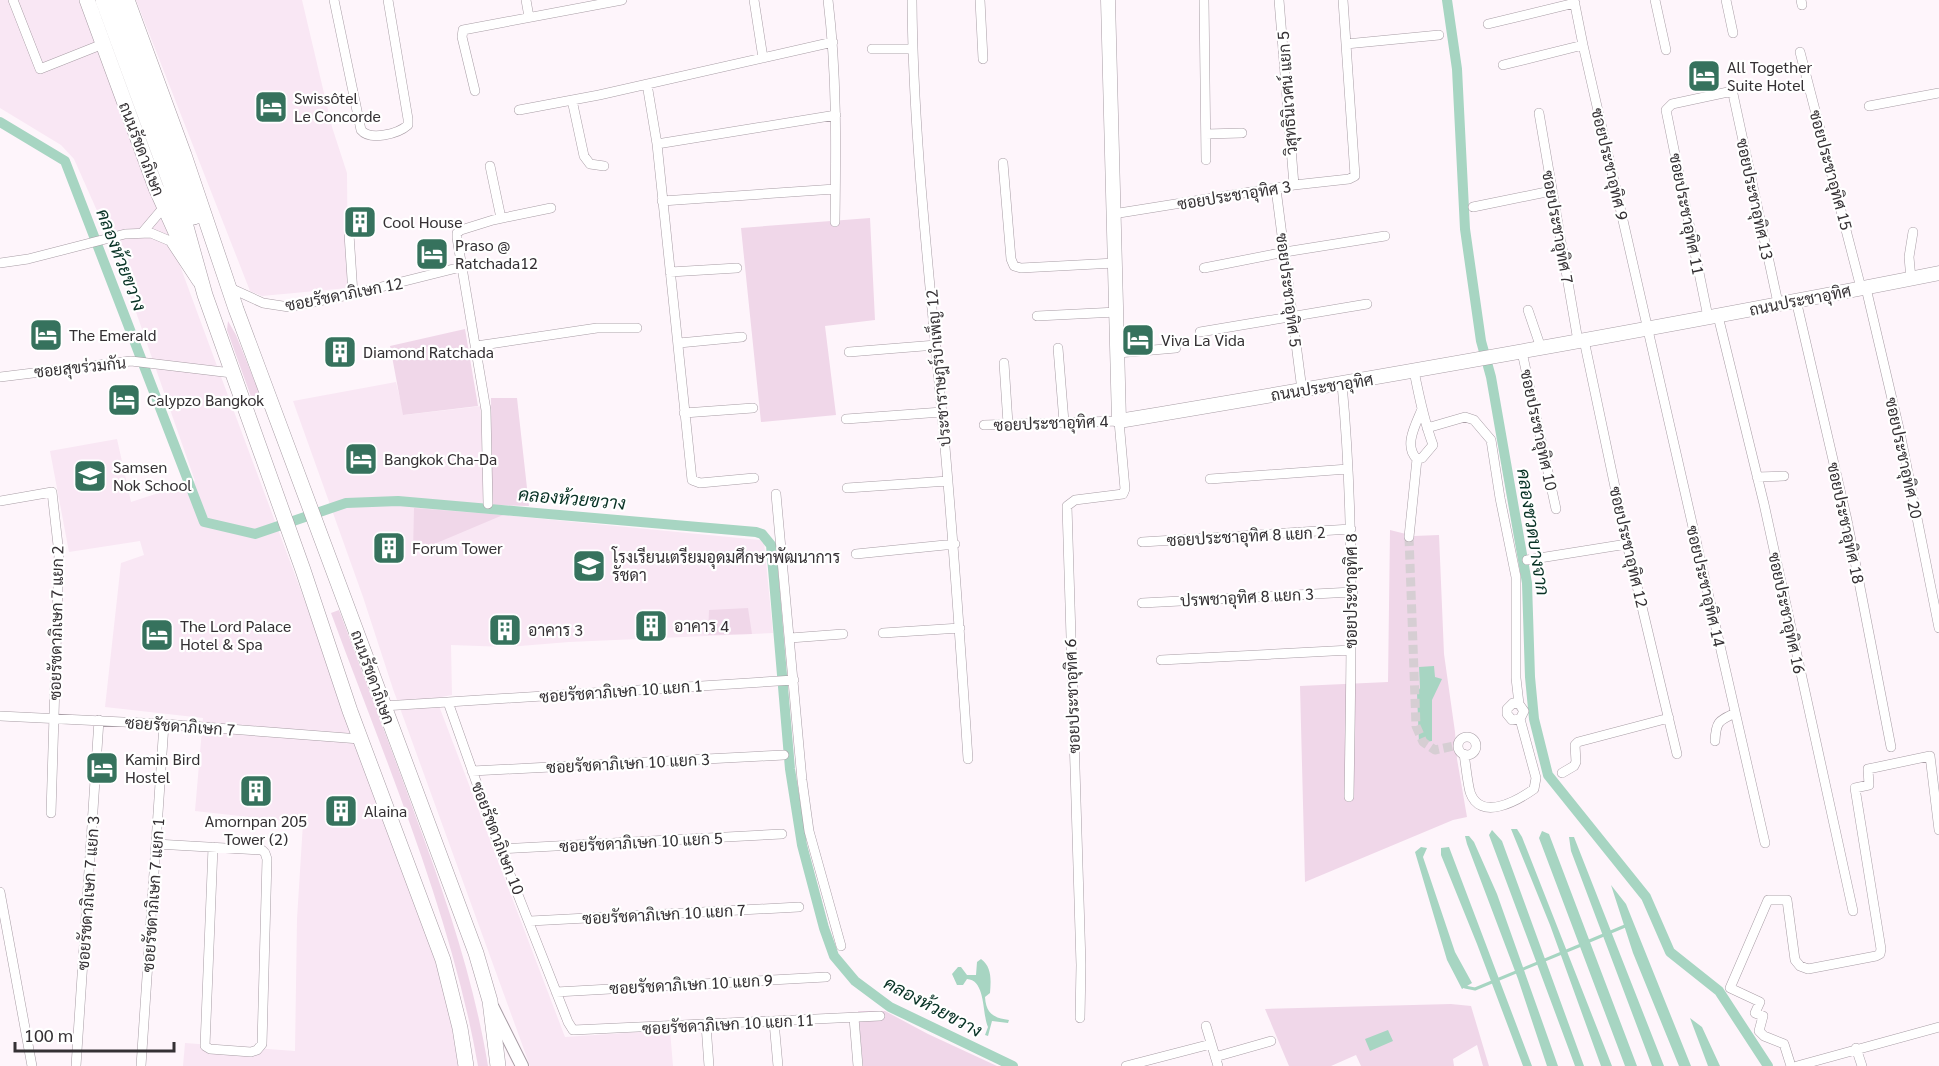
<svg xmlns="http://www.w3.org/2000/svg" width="1939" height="1066" font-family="Georgia,Sarabun,serif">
<rect width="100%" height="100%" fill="#fef5fb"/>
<path fill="#f9e7f4" d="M0,0H82L220,374L422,915L455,1031L459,1066H183L185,1043L295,1051L297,919L303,823L195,811L203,718L105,707L121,563L144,555L140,541L69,552L50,451L117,439L131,502L195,481L114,249L74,159L61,145L0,108Z
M136,0H302L332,127L347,173L348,288L262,296L250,291Z
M396,382L404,415L491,405L492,514L760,540L764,542L773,633L569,642L507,647L451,645L452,695L436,698L565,1037L670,1030L673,1066H530L393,689L363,597L293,401Z"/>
<path fill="#f0d7e9" d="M870,218L875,320L825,326L836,415L761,422L741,228Z
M228,321L236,335L263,402L254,405L227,330Z
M465,329L478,406L403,415L390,346Z
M491,398H517L529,506L492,505Z
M414,508L503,515L413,553Z
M1390,530L1414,536L1439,535L1444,654L1455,732L1457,759L1467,817L1453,820L1305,882L1300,686L1388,682Z
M748,608L752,634L708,635L709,610Z
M339,610C365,680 392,750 417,820C447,901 474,981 488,1066H478C451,912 385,760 331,613Z
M1451,1004L1471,1006L1489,1066H1483L1477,1045L1453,1059L1454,1066H1361L1356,1055L1331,1066H1289L1265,1009Z
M858,1011H885L928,1034L997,1066H863Z"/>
<path fill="#a7d5c2" d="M1434,666L1435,677L1442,679L1432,700V741L1419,743L1417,693L1420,688L1419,667Z
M1511,829H1517L1522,837L1612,1066H1601L1550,925Z
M1492,830L1502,841L1584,1066H1575L1489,835Z
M1542,831L1549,834L1637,1066H1625L1539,838Z
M1465,836H1469L1474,842L1497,894L1558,1066H1547L1518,979L1467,844Z
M1569,837H1574L1664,1066H1652L1571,851Z
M1421,847L1427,848L1423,857L1455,952L1472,983L1462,989L1447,960L1415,852Z
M1449,847L1532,1066H1523L1477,944L1441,855V848Z
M1611,885L1626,904L1691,1066H1679L1633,953Z
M981,959C992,967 991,980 990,993L985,997C986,1014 994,1018 1009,1020L1008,1023L992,1021L988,1036L985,1035L988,1027C982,1014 986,980 967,979L963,985H957L952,974L958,967H961L967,975H976L977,962Z
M1690,1018L1702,1027L1720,1066H1708Z
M1388,1030L1393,1041L1370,1051L1365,1039Z"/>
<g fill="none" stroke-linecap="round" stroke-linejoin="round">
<path stroke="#a7d5c2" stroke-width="3" d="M1587,942L1625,926
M1465,987L1475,989L1581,945"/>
<path stroke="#a7d5c2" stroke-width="10" d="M1447,0L1457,69L1465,229L1481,341L1491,377L1527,583L1530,677L1534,719L1548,775L1646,897L1670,952L1719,991L1768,1066
M0,122L65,161L204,522L255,534L346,503L398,501L756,532L762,534L771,545L790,769L802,845L824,928L834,956L855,981L890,1007L1013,1066"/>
<path stroke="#d6ced3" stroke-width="9" stroke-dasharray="9 4.5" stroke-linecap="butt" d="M1409,537L1416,726L1423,742L1435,750L1454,746"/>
<g stroke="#a89da5" stroke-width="10">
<path id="minor" d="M13,0L40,69L103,44
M334,0L361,130C370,141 398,134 408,125V119L388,0
M526,0L529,17
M754,0L763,58
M828,0C837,74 836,147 835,222
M912,0C913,131 928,262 940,393C952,515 960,637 968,759
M980,0L983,59
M1204,0L1206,160
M1279,0L1294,185
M1574,0L1583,45L1765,843
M1655,0L1666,50
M1726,0L1733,33
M1801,0L1802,5
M1488,24L1575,3
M1346,44L1439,35
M872,49H912
M1800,52L1861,288
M1503,65L1583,45
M647,84L657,144L692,480L700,483L754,478
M475,91L462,37L463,30L622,0
M572,100L584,156L590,164L604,166
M1869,106L1939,93
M519,110L599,95L833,42
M1539,113L1578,341
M1206,134L1242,133
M657,144L836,115
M1003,163L1011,259L1014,266L1021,268L1115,263
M490,166L501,218
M1276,189L1302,390
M662,201L835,189
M1473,207L1551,191
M1113,214L1294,185L1349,179L1355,176L1343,0
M142,233L164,207
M349,234L353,294
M0,263L28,259L125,234L151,233L170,241L197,282
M1204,268L1285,252L1385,236
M670,272L737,268
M1911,279L1909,257L1913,232
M228,287L263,303L289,307L353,294L461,267
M1866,288L1900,433L1939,628
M1796,300L1847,520L1891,747
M1528,310L1541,348
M1037,316L1117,312
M1718,316L1764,504L1853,911
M1708,317L1666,110L1672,104L1728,92L1733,94L1778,303
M1200,332L1367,304
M1584,340L1627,544L1677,754
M679,343L742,337
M476,346L597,328H637
M1058,348L1064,422
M849,352L936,345
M1522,352L1556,509
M1118,353L1176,348
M1004,363L1008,424
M1414,371C1419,396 1424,421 1433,445L1422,458L1417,459C1403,446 1416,424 1422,409
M0,377L131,361L232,373
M1342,384C1355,522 1351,659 1349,797
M684,413L753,408
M846,419L942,412
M984,425L1119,421L1125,489L1123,494L1075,500L1067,506L1081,965L1080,1018
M1427,428L1465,417L1474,420L1491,440L1500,498L1516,577V678L1519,704L1524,711L1520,719L1512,720L1507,714V709L1513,703L1519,704
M1757,477L1784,476
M1210,479L1348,469
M847,488L948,481
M776,494L802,780L809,831L841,946
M0,501L52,492L59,554L51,813
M488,504L486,410L457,238V233L461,230L493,220L551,208
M1409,537L1417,459
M1142,542L1351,529
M856,554L955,544
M1527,560L1627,544
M1142,603L1353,592
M883,633L960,628
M790,638L843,634
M1161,660L1351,650
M448,702L794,680
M383,706L448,702L500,849L568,1022L573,1030L880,1016
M0,716L164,724L360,739
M1458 746a9 9 0 1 1 18 0a9 9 0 1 1-18 0Z
M1715,741C1716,722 1718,721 1735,713
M1464,754C1466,766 1467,780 1470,792C1480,822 1517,801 1534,789L1536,778L1520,719
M472,771L784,755
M1562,773L1574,766L1576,762L1575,745L1578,742L1669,718
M156,844L262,850L265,853L267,859L262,1044L257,1050L251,1052L210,1049L205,1046L213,847
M500,849L782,834
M0,892L32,1066
M530,921L799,907
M556,992L826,977
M854,1018L858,1066
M774,1022L778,1066
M706,1025L709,1066
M1206,1026L1218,1066
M1856,1048L1862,1066
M1215,1057L1271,1041
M76,1066L99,720
M141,1066L164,724
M1126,1066L1211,1044
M1791,1066L1784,1044L1764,1036L1759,1031L1763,1016L1755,1013L1760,1002L1730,988L1768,900H1787L1795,960L1800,966L1808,969L1876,956L1880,954L1881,949L1855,788L1869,785L1868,769L1930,756L1939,830
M1797,1066L1939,1027"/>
</g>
<g stroke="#a89da5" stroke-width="14">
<path id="tertiary" d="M493,1008L522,1066"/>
</g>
<g stroke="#a89da5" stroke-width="15">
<path id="secondary" d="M1108,0L1119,421C1393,375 1667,327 1939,273"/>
</g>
<g stroke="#a89da5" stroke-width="16">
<path id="primary" d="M87,0L156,188L187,257
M103,0L185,223L205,295L303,570L350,711L443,960L460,1028L466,1066
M115,0L194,217
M127,0L184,155L236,309L476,953L490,1001L498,1066"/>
</g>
<use href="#minor" stroke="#fff" stroke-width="9"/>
<use href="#tertiary" stroke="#fff" stroke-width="12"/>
<use href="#secondary" stroke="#fff" stroke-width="14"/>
<use href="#primary" stroke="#fff" stroke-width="15"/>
</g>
<defs>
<g id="hotel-square" transform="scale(1.725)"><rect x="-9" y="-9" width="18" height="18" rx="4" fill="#36725d" stroke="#fff"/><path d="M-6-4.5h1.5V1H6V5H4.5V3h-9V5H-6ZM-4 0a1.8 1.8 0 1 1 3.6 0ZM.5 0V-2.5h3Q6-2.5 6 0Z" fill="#fff"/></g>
<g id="building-square" transform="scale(1.725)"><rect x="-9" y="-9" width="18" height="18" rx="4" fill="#36725d" stroke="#fff"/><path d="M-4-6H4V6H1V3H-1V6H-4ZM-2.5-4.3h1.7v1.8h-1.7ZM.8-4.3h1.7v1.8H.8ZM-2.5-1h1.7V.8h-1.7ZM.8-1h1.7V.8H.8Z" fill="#fff"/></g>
<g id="school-square" transform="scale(1.725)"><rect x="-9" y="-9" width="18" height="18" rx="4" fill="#36725d" stroke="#fff"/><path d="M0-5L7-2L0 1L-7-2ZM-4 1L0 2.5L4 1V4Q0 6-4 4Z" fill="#fff"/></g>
</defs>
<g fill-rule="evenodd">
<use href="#hotel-square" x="1704" y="76"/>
<use href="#hotel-square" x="271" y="107"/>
<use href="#building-square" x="360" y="222"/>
<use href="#hotel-square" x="432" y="254"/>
<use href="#hotel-square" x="46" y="335"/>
<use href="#hotel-square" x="1138" y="340"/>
<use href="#building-square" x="340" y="352"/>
<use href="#hotel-square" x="124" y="400"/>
<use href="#hotel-square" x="361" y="459"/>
<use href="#school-square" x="90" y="476"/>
<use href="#building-square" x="389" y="548"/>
<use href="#school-square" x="589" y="566"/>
<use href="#building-square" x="651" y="626"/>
<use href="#building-square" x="505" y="630"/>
<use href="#hotel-square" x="157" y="635"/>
<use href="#hotel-square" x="102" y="768"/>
<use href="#building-square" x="256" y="791"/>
<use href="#building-square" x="341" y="811"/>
</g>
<g text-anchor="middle" stroke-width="4.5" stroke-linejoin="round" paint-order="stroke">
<g font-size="16" fill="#353134" stroke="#fff" text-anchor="start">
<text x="1727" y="73">All Together<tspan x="1727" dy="18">Suite Hotel</tspan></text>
<text x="294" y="104">Swissôtel<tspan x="294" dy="18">Le Concorde</tspan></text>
<text x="383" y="228">Cool House</text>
<text x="455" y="251">Praso @<tspan x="455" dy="18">Ratchada12</tspan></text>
<text x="69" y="341">The Emerald</text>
<text x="1161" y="346">Viva La Vida</text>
<text x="363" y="358">Diamond Ratchada</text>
<text x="147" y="406">Calypzo Bangkok</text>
<text x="384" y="465">Bangkok Cha-Da</text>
<text x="113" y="473">Samsen<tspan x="113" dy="18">Nok School</tspan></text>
<text x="412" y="554">Forum Tower</text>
<text x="612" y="563">โรงเรียนเตรียมอุดมศึกษาพัฒนาการ<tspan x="612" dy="18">รัชดา</tspan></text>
<text x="180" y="632">The Lord Palace<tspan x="180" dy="18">Hotel &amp; Spa</tspan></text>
<text x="674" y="632">อาคาร 4</text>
<text x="528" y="636">อาคาร 3</text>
<text x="125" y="765">Kamin Bird<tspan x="125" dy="18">Hostel</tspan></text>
<text x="364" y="817">Alaina</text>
<text x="256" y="827" text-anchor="middle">Amornpan 205<tspan x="256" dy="18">Tower (2)</tspan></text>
</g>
<g font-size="16" fill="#353134" stroke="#fff">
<text transform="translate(1287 93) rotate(-94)" y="6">วิสุทธินิเวศน์ แยก 5</text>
<text transform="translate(142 149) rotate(69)" y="6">ถนนรัชดาภิเษก</text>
<text transform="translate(1610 164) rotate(77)" y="6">ซอยประชาอุทิศ 9</text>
<text transform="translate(1831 170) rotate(75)" y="6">ซอยประชาอุทิศ 15</text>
<text transform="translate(1234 195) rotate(-9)" y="6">ซอยประชาอุทิศ 3</text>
<text transform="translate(1755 199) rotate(78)" y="6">ซอยประชาอุทิศ 13</text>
<text transform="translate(1687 214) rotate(79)" y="6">ซอยประชาอุทิศ 11</text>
<text transform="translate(1558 227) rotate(80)" y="6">ซอยประชาอุทิศ 7</text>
<text transform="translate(1289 290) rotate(83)" y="6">ซอยประชาอุทิศ 5</text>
<text transform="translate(344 294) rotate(-11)" y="6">ซอยรัชดาภิเษก 12</text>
<text transform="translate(1800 300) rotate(-11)" y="6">ถนนประชาอุทิศ</text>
<text transform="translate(80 367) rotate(-6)" y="6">ซอยสุขร่วมกัน</text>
<text transform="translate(938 368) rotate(-95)" y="6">ประชาราษฎร์บำเพ็ญ 12</text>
<text transform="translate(1322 387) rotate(-9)" y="6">ถนนประชาอุทิศ</text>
<text transform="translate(1051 423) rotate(-2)" y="6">ซอยประชาอุทิศ 4</text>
<text transform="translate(1539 430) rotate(78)" y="6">ซอยประชาอุทิศ 10</text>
<text transform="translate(1904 458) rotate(78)" y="6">ซอยประชาอุทิศ 20</text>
<text transform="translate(1846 523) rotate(78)" y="6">ซอยประชาอุทิศ 18</text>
<text transform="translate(1246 536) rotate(-3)" y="6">ซอยประชาอุทิศ 8 แยก 2</text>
<text transform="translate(1629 547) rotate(77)" y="6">ซอยประชาอุทิศ 12</text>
<text transform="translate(1706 586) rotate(77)" y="6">ซอยประชาอุทิศ 14</text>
<text transform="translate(1351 591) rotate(-90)" y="6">ซอยประชาอุทิศ 8</text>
<text transform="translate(1247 597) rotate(-3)" y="6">ปรพชาอุทิศ 8 แยก 3</text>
<text transform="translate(1787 613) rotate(78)" y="6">ซอยประชาอุทิศ 16</text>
<text transform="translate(56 623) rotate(-89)" y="6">ซอยรัชดาภิเษก 7 แยก 2</text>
<text transform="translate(373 677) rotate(70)" y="6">ถนนรัชดาภิเษก</text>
<text transform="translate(621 691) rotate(-4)" y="6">ซอยรัชดาภิเษก 10 แยก 1</text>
<text transform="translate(1072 696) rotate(-92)" y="6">ซอยประชาอุทิศ 6</text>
<text transform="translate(180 726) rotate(4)" y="6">ซอยรัชดาภิเษก 7</text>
<text transform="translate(628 763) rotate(-3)" y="6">ซอยรัชดาภิเษก 10 แยก 3</text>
<text transform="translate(498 838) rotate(69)" y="6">ซอยรัชดาภิเษก 10</text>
<text transform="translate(641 842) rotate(-3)" y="6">ซอยรัชดาภิเษก 10 แยก 5</text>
<text transform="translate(88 893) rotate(-86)" y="6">ซอยรัชดาภิเษก 7 แยก 3</text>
<text transform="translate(153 895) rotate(-86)" y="6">ซอยรัชดาภิเษก 7 แยก 1</text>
<text transform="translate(664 914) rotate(-3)" y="6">ซอยรัชดาภิเษก 10 แยก 7</text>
<text transform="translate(691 984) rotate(-3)" y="6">ซอยรัชดาภิเษก 10 แยก 9</text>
<text transform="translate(728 1024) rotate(-3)" y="6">ซอยรัชดาภิเษก 10 แยก 11</text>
</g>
<g font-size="18" font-style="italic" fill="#083225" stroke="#fff">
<text transform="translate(121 260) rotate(69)" y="6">คลองห้วยขวาง</text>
<text transform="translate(572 499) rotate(5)" y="6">คลองห้วยขวาง</text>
<text transform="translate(1533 532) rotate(81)" y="6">คลองชวดบางจาก</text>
<text transform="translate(933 1007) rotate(28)" y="6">คลองห้วยขวาง</text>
</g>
</g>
<path d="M15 1042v9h159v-9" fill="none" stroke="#353134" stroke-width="3"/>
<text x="24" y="1042" font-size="18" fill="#353134" stroke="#ffffff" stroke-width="4.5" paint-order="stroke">100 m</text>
</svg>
